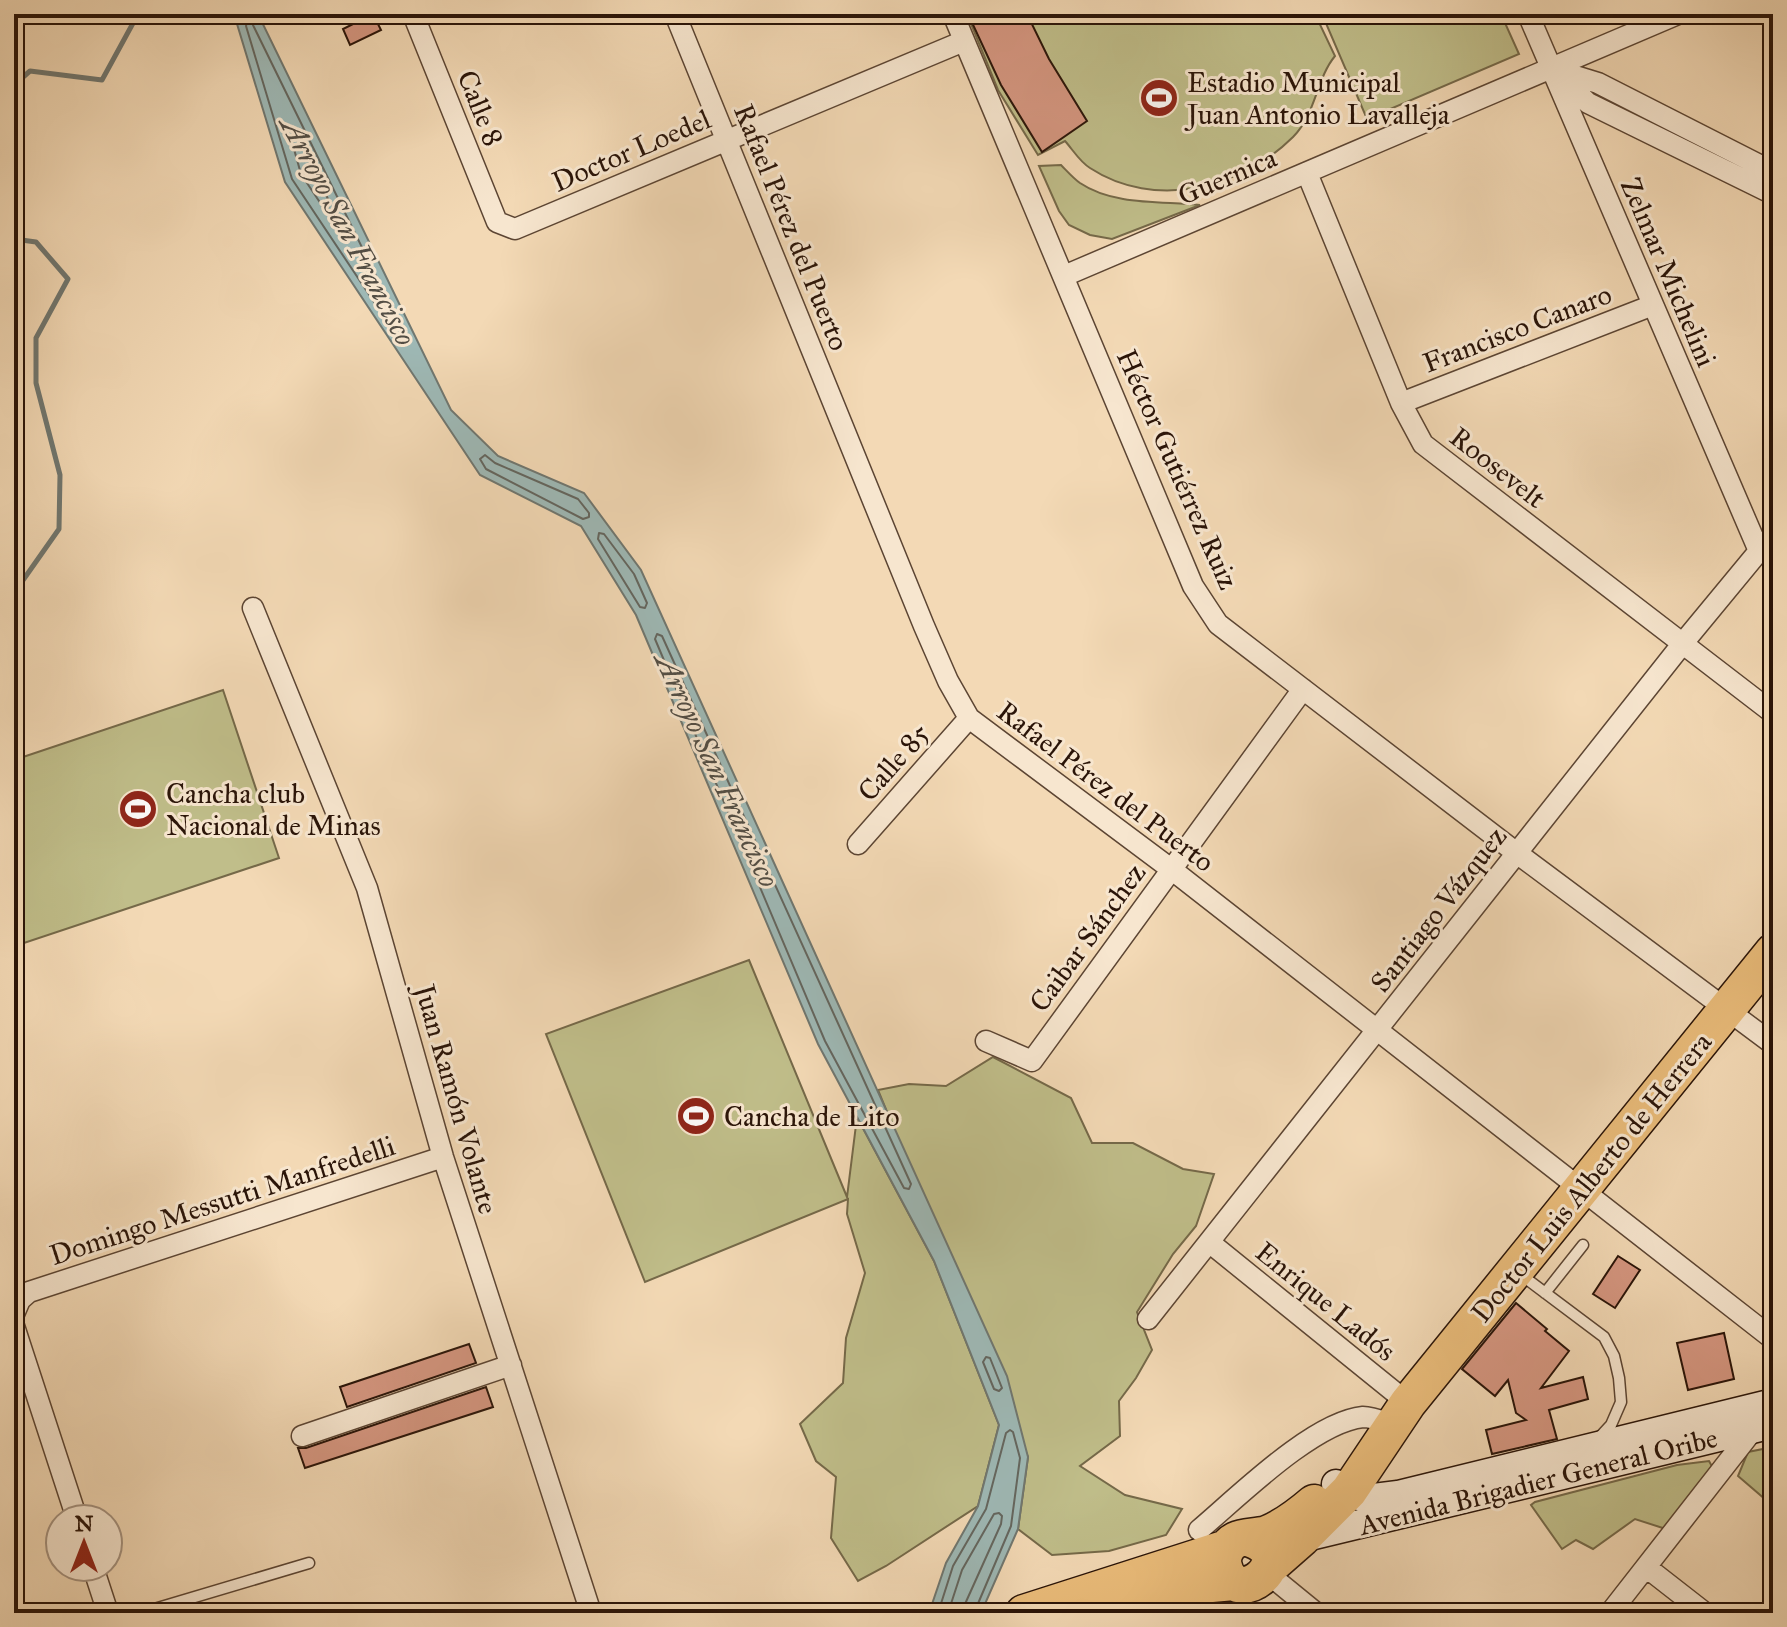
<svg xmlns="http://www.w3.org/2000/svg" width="1787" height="1627" font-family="'IM FELL Great Primer',serif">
<rect width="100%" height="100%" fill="#f3d9b5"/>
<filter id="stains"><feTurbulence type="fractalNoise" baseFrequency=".0025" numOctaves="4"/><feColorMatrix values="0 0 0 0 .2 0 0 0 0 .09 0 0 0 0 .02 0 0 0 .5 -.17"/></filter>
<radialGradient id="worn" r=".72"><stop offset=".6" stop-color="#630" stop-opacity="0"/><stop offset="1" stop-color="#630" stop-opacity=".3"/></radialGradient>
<path fill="#c0be8a" stroke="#756949" stroke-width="2" d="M967,14H1315L1335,56C1316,79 1316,114 1293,137C1241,189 1154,210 1090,168C1080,162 1073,150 1065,141L1038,155L998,90Z
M1322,14H1501L1519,54L1367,119Z
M1061,165C1067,171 1073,178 1080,183C1114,206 1163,201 1200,205L1112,239L1090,235L1069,225L1059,211L1039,166Z
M223,690L279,858L24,943L14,913V760Z
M749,960L847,1197L857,1117L934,1261L999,1425L978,1506L886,1566L858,1581L831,1538L836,1477L816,1461L800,1424L843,1383L846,1338L865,1273L847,1214L848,1199L645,1282L546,1034Z
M993,1057L1071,1098L1092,1143H1133L1183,1169L1214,1174L1196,1226L1173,1254L1137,1312L1152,1350L1136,1378L1119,1401L1120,1436L1080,1466L1125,1495L1182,1509L1166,1535L1109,1551L1052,1555L1018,1529L1028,1457L878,1090L909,1084L946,1086Z
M1773,1447V1506L1738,1476L1748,1452Z
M1709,1461L1715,1472L1669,1530L1635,1519L1593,1549L1576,1540L1562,1549L1531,1505L1535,1502L1677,1465Z"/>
<path fill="#9eb9b6" stroke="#707770" stroke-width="2" d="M234,14H258L451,410L498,456L584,493L641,570L1007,1376L1028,1457L1018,1529L981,1613H929L946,1563L978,1506L999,1425L934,1261L818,1044L636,615L581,526L480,475L285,182Z"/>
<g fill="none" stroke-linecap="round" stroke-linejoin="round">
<path stroke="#64665f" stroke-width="2" d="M251,21L403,331L402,336L396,335L292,179L246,26L247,22Z
M294,138L299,140L330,203L328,208L323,207L301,174L292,142Z
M485,455L495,463L578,499L589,513V517L583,519L486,469L480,459Z
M599,533L604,534L634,574L647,603L645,608L640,607L598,539Z
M657,634L662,636L911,1184L909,1189L904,1188L825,1041L655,639Z
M986,1357L990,1358L1002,1388L999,1391L994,1389L983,1362Z
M938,1613L953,1566L986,1509L1006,1433L1010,1430L1013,1432L1020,1458L1011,1526L974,1613
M948,1613L962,1570L994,1514L999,1513L1002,1516L1001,1524L965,1604L964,1613"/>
<path stroke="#707770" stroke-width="5" d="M14,85L30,71L102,80L138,14
M14,239L36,242L68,279L36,338V383L60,475L59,529L14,593"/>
</g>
<path fill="#d59680" stroke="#2a1408" stroke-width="2" d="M373,14L381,30L350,45L343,29Z
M968,14H1027L1049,59L1087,121L1042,152L1001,85Z
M1618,1256L1640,1270L1615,1308L1593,1294Z
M1516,1303L1547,1329L1545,1331L1569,1351L1541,1388L1583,1377L1588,1399L1549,1410L1557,1439L1492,1454L1486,1430L1526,1420L1516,1413L1508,1380L1495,1396L1462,1369Z
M1724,1333L1734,1379L1688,1390L1677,1343Z
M469,1344L476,1363L347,1407L340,1387Z
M486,1387L493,1407L305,1468L298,1448H306Z"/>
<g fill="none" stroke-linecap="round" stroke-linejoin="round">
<g stroke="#5c4533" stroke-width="13">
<path id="lane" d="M1520,1274L1604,1337L1614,1356L1619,1378L1621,1402L1611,1425L1599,1438
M1545,1293L1583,1245
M141,1613L309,1563"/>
</g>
<g stroke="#5c4533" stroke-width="23">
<path id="street" d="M413,14L497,222L515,229L964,41
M675,14L924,626L948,681L969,718L1171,869L1773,1339
M953,14L1193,586L1218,624L1518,854L1773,1044
M1528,14L1759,551
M1559,71L1598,83L1773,172
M1557,74L1588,103L1773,194
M1307,173L1401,403L1423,444L1773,713
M1064,276L1678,14
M1401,403L1653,305
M253,608L367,888L443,1157L591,1613
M858,844L969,718
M986,1041L1032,1061L1303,689
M1209,1242L1408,1403
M14,1314L20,1300L29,1292L443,1157
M1148,1319L1683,643L1773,534
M14,1326L77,1519
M302,1436L511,1365
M1199,1530C1237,1498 1313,1422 1363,1417C1371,1417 1379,1420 1387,1423
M93,1567L108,1613
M1646,1567L1705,1613
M1267,1573L1316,1613
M1610,1613L1756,1426"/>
</g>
<g stroke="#2a1408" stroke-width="31">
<path id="secondary" d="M1336,1484L1366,1499L1398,1495L1773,1403
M1302,1538L1773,1424"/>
</g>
<g stroke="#2a1408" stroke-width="39">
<path id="highway" d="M1248,1538C1305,1555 1236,1614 1224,1567C1221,1557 1226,1545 1236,1540C1244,1536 1257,1537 1267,1534C1284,1527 1300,1515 1314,1503
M1269,1567L1302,1538L1349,1491L1408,1403L1773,952
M1024,1613L1227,1548
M1113,1613L1200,1585L1234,1582"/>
</g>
<use href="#lane" stroke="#f7e6cf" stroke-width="10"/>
<use href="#street" stroke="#f7e6cf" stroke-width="20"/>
<use href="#secondary" stroke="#f7e6cf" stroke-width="28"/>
<use href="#highway" stroke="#eabc7a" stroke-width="36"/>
</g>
<defs>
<g id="stadium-disc" transform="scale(2)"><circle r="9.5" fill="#8f2418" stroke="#f7e6cf"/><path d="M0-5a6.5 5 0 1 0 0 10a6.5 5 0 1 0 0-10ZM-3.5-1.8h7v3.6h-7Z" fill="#fff"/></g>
</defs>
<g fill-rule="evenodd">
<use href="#stadium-disc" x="1159" y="98"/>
<use href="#stadium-disc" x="138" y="809"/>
<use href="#stadium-disc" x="696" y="1116"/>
</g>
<g text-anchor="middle" stroke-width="6" stroke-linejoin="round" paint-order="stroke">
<g font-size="28" fill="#2a1408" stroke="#f7e6cf" text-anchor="start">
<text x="1187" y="92">Estadio Municipal<tspan x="1187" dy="32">Juan Antonio Lavalleja</tspan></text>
<text x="166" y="803">Cancha club<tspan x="166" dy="32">Nacional de Minas</tspan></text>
<text x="724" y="1126">Cancha de Lito</text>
</g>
<g font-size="28" fill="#2a1408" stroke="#f7e6cf">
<text transform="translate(481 108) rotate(68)" y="10">Calle 8</text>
<text transform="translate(631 150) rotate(-23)" y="10">Doctor Loedel</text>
<text transform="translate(1227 176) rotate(-23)" y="10">Guernica</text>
<text transform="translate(792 227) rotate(68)" y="10">Rafael Pérez del Puerto</text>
<text transform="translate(1669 272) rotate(67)" y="10">Zelmar Michelini</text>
<text transform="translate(1517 328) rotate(-21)" y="10">Francisco Canaro</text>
<text transform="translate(1498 467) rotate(38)" y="10">Roosevelt</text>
<text transform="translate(1178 469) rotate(66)" y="10">Héctor Gutiérrez Ruiz</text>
<text transform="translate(893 762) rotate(-49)" y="10">Calle 85</text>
<text transform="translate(1106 786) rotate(37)" y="10">Rafael Pérez del Puerto</text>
<text transform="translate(1438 909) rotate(-52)" y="10">Santiago Vázquez</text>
<text transform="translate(1087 937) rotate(-54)" y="10">Caibar Sánchez</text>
<text transform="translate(457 1099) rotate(74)" y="10">Juan Ramón Volante</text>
<text transform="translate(1591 1177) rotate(-51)" y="10">Doctor Luis Alberto de Herrera</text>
<text transform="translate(222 1200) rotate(-18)" y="10">Domingo Messutti Manfredelli</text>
<text transform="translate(1326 1301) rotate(39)" y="10">Enrique Ladós</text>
<text transform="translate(1538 1481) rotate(-14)" y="10">Avenida Brigadier General Oribe</text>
</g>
<g font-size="30" font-style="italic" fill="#534e45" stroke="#f7e6cf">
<text transform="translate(348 231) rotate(62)" y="10">Arroyo San Francisco</text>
<text transform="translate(717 770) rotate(65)" y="10">Arroyo San Francisco</text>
</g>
</g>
<rect width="1787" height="1627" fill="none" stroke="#f3d9b5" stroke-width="48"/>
<rect x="16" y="16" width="1755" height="1595" fill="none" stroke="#2a1408" stroke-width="4"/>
<rect x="24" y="24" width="1739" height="1579" fill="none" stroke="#2a1408" stroke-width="2"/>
<g transform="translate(84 1543)"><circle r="38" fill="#f7e6cf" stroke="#a5927f" stroke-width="2"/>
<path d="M0-6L14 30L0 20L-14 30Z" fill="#8f2418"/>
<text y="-12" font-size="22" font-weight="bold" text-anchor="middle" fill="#2a1408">N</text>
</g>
<rect width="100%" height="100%" filter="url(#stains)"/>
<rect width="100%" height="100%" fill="url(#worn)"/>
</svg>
